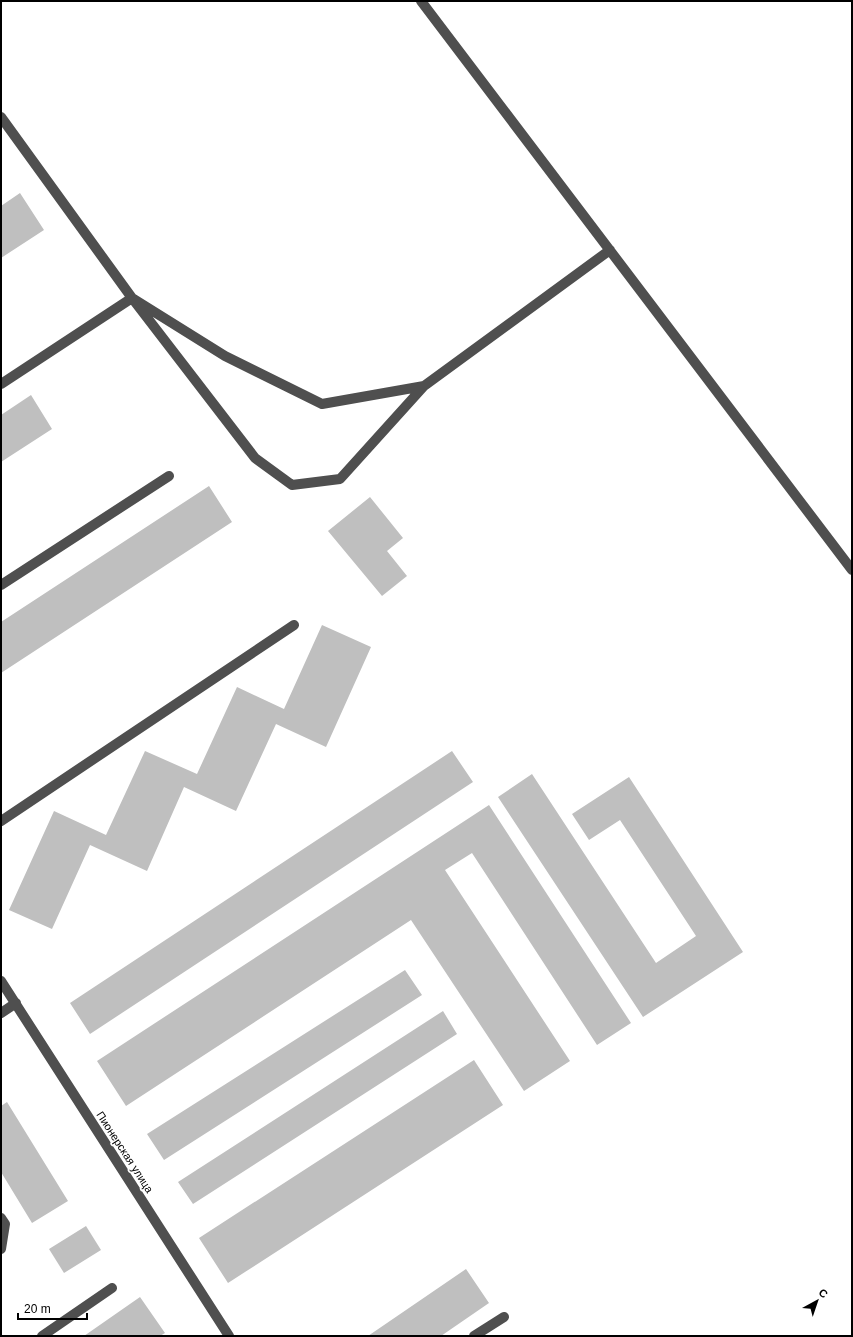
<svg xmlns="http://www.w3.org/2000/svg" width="853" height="1337" font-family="Helvetica,sans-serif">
<rect width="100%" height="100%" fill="#fff"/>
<path fill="#bfbfbf" d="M20,193L44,230L1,258V206Z
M31,395L52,429L1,462V415Z
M209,486L232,522L1,673V622Z
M370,497L403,538L387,551L407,576L382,596L328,531Z
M322,625L371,647L326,747L276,724L236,811L184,787L147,871L90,845L52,929L9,910L54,811L106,835L145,751L197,774L237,687L284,709Z
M452,751L473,782L90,1034L70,1003Z
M532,774L656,963L696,936L620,820L589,840L572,814L629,777L743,952L643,1017L498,797Z
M489,805L631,1023L597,1045L472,853L445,870L570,1061L524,1091L411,920L126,1106L97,1061Z
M405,970L422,995L164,1160L147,1134Z
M443,1011L457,1034L193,1204L178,1182Z
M474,1060L503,1105L228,1283L199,1238Z
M7,1102L68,1201L32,1223L1,1172V1106Z
M86,1226L101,1250L64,1273L49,1249Z
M466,1269L489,1303L441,1336H368Z
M140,1297L165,1333L160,1336H84Z"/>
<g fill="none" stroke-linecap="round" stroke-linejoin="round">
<path stroke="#4f4f4f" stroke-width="10" d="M421,1L852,570
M1,117L132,298L225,356L322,404L424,386L610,250
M1,384L132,298L255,458L292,485L340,479L424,386
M1,585L169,476
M1,821L294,625
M1,981L229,1336
M1,1013L16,1003
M1,1218L5,1224L1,1249
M42,1336L112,1288
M474,1336L504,1317"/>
</g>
<g text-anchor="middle" stroke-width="3.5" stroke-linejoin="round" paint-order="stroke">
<g font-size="11" fill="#000" stroke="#fff">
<text transform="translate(125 1152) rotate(57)" y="4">Пионерская улица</text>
</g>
</g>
<rect width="853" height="1337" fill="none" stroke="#000000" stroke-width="4"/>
<g transform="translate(817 1301) rotate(40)" stroke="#ffffff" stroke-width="3" paint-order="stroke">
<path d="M0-3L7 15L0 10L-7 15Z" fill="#000000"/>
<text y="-6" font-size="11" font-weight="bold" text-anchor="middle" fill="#000000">С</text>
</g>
<path d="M18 1313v6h69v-6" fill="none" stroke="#000000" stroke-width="2"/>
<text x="24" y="1313" font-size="12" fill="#000000" stroke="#ffffff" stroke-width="3" paint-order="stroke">20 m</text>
</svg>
